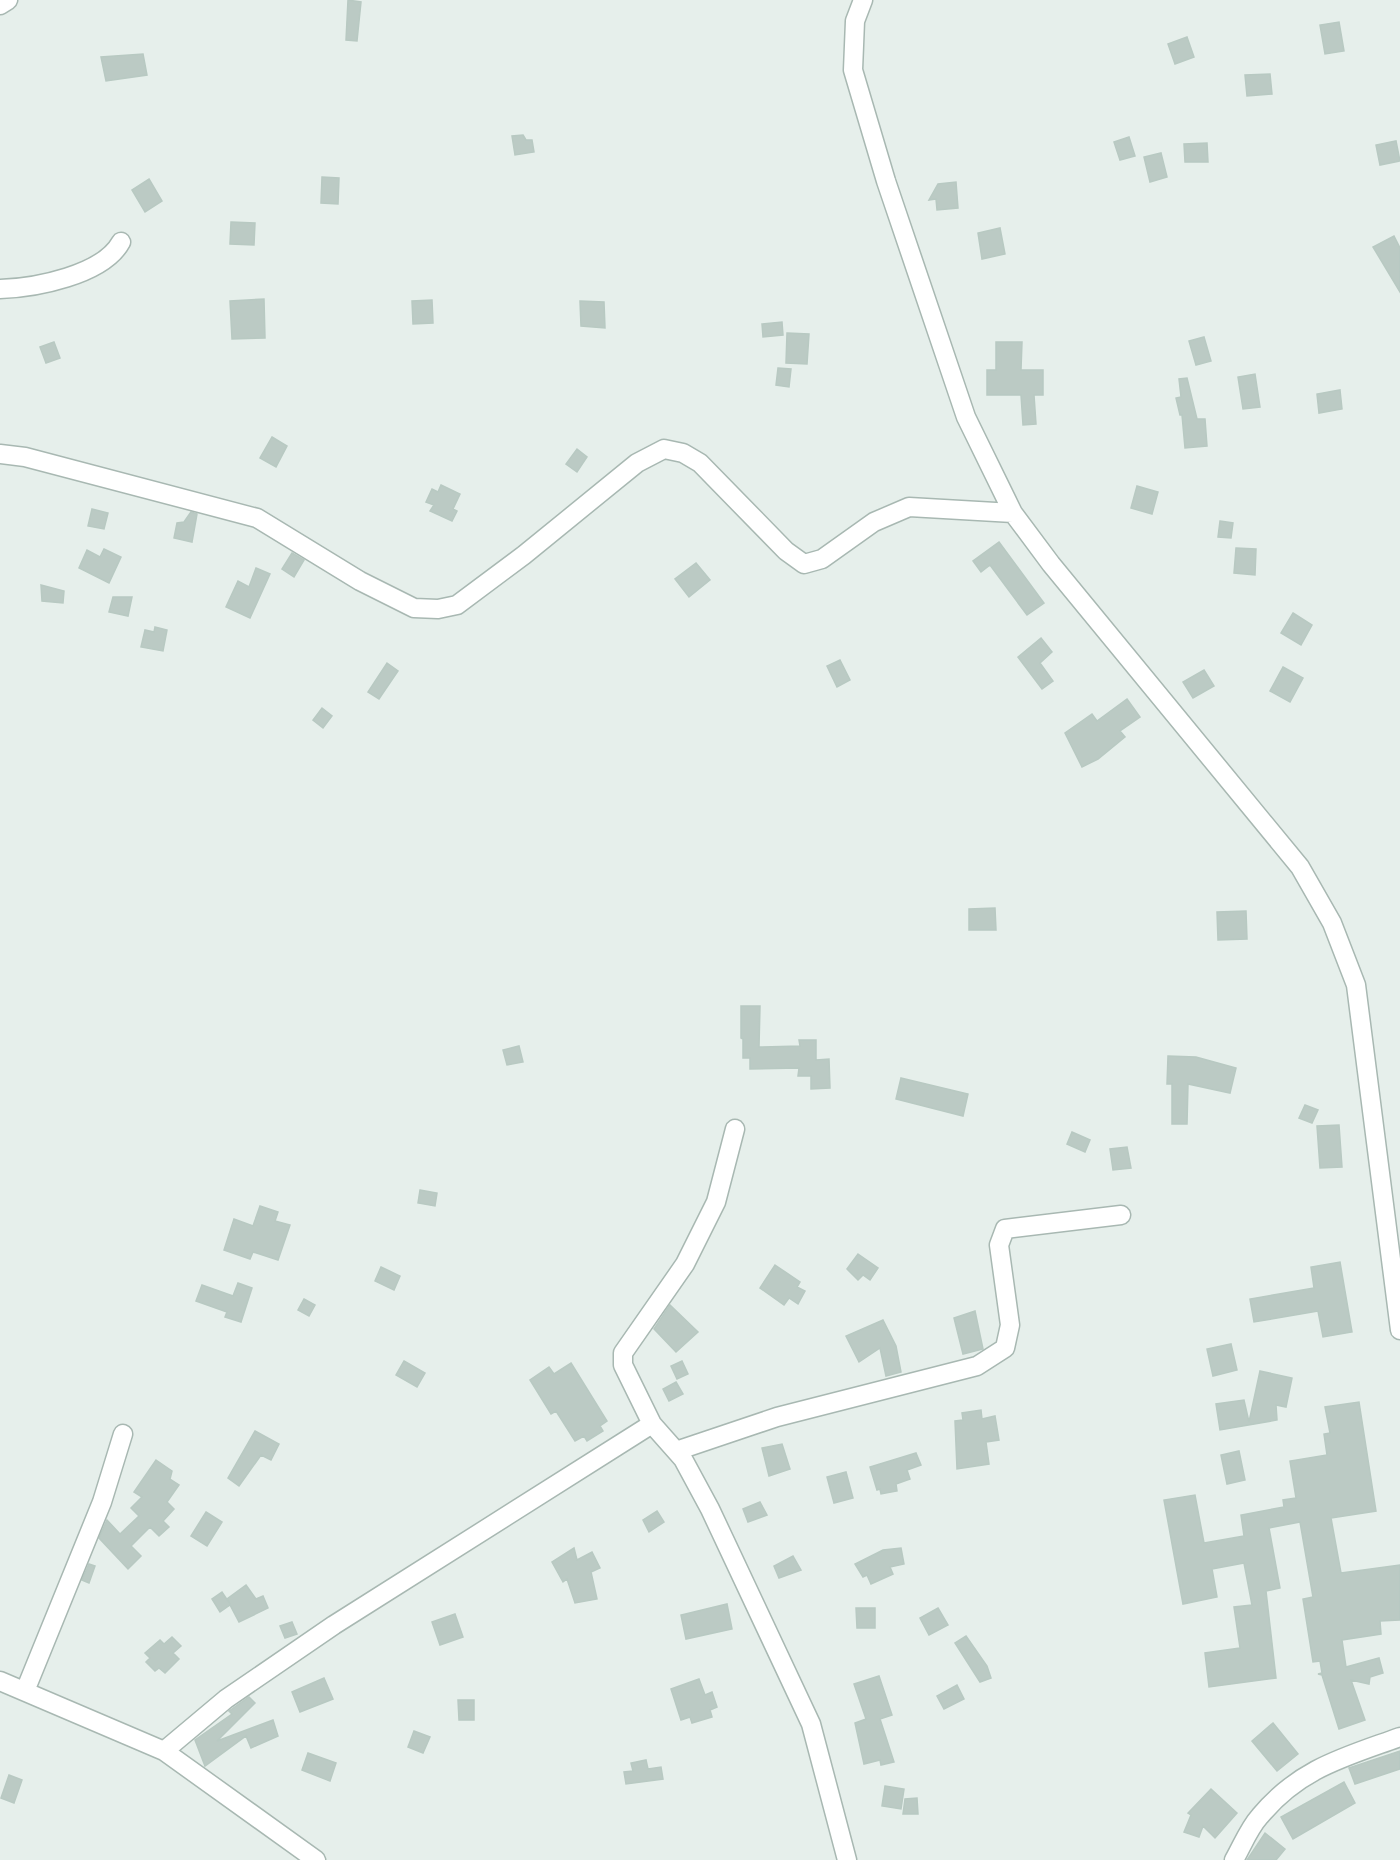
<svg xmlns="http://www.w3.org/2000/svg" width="1400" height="1860" font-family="'Public Sans',sans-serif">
<rect width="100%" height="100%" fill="#e6efeb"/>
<path fill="#bbcac4" stroke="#b8c9c2" stroke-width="1.5" d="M348,0L361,2L357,41L346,40Z
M1339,22L1344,51L1325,54L1320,25Z
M1187,37L1194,57L1175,64L1168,44Z
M143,54L147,75L106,81L101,57Z
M1270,74L1272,94L1247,96L1245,75Z
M523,135L526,140H532L534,152L515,155L512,136Z
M1129,137L1135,156L1120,160L1114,142Z
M1396,141L1400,161L1380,165L1376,145Z
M1207,143L1208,162H1185L1184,144Z
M1161,153L1167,177L1150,182L1144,157Z
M322,177L339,178L338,204L321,203Z
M149,179L162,201L145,212L132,190Z
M956,182L958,208L937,210L936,199L929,200L938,184Z
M231,222L255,223L254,245L230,244Z
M1000,228L1005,254L982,259L978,233Z
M1394,236L1400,248V292L1373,247Z
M264,299L265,338L232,339L230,301Z
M432,300L433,323L413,324L412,301Z
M580,301L604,302L605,328L581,326Z
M782,322L783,335L763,337L762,324Z
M787,333L809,334L807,364L786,363Z
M1204,337L1211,361L1196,365L1189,341Z
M54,342L60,358L46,363L40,347Z
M996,342H1022L1021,370H1043V395H1034L1036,424L1023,425L1021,395H987V370H996Z
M778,368L791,369L789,387L776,385Z
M1255,374L1260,407L1243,409L1238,377Z
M1187,378L1197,419H1205L1207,446L1185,448L1182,415H1180L1176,398L1181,397L1179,379Z
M1340,390L1342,409L1319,413L1317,394Z
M272,437L287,446L276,467L260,458Z
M577,449L587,457L577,472L566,464Z
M441,485L460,494L453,509L457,511L452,521L430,511L434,505L426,502L432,489L438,492Z
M1137,486L1158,492L1152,514L1131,508Z
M92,509L108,513L104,529L88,526Z
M191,512L197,514L192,542L174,538L177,523L184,522Z
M1220,521L1233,523L1231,538L1218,537Z
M999,542L1044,603L1027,615L990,565L981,572L973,561Z
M1236,548L1256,549L1255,575L1234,573Z
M104,549L121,557L109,583L79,568L87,550L100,557Z
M292,553L304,560L294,577L282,569Z
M696,563L710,580L689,597L675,579Z
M256,568L270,574L250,618L226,607L238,581L249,587Z
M41,585L64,591L63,603L42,601Z
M113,597H132L128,616L109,612Z
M1293,613L1312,625L1301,645L1281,633Z
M155,627L167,630L163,651L141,647L145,630L154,632Z
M1041,638L1052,652L1040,663L1053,681L1042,689L1018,657Z
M840,660L850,680L837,687L827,666Z
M387,663L398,671L379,699L368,692Z
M1283,667L1303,678L1290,702L1270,691Z
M1204,670L1214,686L1193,698L1183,682Z
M1127,699L1140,717L1120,731L1125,737L1098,759L1082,767L1065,733L1092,714L1097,721Z
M322,708L332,716L323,728L313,720Z
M995,908L996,930H969V909Z
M1246,911L1247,939L1218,940L1217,912Z
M741,1006H760L759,1047L800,1046L799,1040H816V1060L829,1059L830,1088L811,1089V1076H798L799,1068L750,1069V1058H743V1039L741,1038Z
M519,1046L523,1062L507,1065L503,1050Z
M1168,1056L1196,1057L1236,1068L1230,1093L1188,1084L1187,1124H1172V1084H1167Z
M901,1078L968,1094L963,1116L896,1099Z
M1305,1105L1318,1110L1312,1123L1299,1118Z
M1339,1125L1342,1167L1320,1168L1317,1126Z
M1072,1132L1090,1140L1085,1152L1067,1144Z
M1127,1147L1131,1168L1113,1170L1110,1149Z
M420,1190L437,1193L435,1206L418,1203Z
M260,1206L278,1212L275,1221L290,1225L278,1260L253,1252L250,1259L224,1250L234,1219L253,1226Z
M858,1254L878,1268L870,1280L863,1275L858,1280L847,1269Z
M1340,1262L1352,1332L1323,1337L1318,1311L1254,1322L1250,1299L1314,1288L1311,1267Z
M775,1265L800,1282L797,1287L805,1291L798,1304L789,1298L784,1305L760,1288Z
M381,1267L400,1276L394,1290L375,1281Z
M238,1283L252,1288L241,1322L225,1317L227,1312L196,1301L202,1285L233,1296Z
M304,1299L315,1305L309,1316L298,1310Z
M670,1305L698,1332L676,1352L654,1329Z
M975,1311L983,1349L963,1354L954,1318Z
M883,1320L896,1346L901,1372L886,1376L880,1348L859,1362L846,1336Z
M1231,1344L1237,1370L1213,1376L1207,1349Z
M404,1361L425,1373L417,1387L396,1375Z
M682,1361L688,1374L677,1379L671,1366Z
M571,1363L607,1421L600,1426L603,1431L587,1441L584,1436L575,1441L556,1411L551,1414L530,1380L549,1367L554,1374Z
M1260,1371L1292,1378L1286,1407L1276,1405L1277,1420L1220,1430L1216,1404L1244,1400L1249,1422Z
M676,1382L683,1394L669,1401L663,1389Z
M1359,1402L1376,1511L1331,1518L1341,1573L1400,1565V1620L1380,1621L1381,1634L1342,1640L1346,1667L1379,1658L1383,1673L1370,1677L1369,1684L1351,1680L1365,1720L1339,1729L1322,1675L1318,1674L1322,1673L1320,1661L1313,1662L1303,1599L1313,1597L1300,1522L1269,1528L1280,1588L1266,1591L1276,1678L1209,1687L1205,1653L1240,1648L1234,1607L1252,1605L1244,1563L1212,1569L1217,1597L1183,1604L1164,1500L1195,1495L1204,1543L1244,1536L1241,1515L1284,1507L1283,1500L1296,1498L1290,1461L1327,1455L1324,1434L1330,1433L1325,1407Z
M981,1410L982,1419L995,1416L999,1440L986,1442L989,1464L957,1469L955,1421L963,1420L962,1413Z
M255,1431L279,1444L271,1460L261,1455L239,1486L228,1478Z
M782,1444L790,1469L769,1476L762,1448Z
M1239,1451L1245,1480L1227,1484L1221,1455Z
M916,1453L921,1465L907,1470L910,1479L896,1484L897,1491L881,1494L880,1489L877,1490L870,1467Z
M156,1460L172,1471L170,1479L179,1485L167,1502L174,1509L163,1521L169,1527L159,1536L150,1527L131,1546L141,1556L128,1569L99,1538L107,1520L120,1534L139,1516L131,1508L142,1497L134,1492Z
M846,1472L853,1498L834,1503L827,1477Z
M760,1502L767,1515L748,1522L743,1509Z
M657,1511L664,1522L649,1532L643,1520Z
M206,1512L222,1522L207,1546L191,1536Z
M574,1548L577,1560L592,1552L600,1568L591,1572L597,1599L575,1603L567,1579L563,1582L552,1562Z
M901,1548L904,1564L890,1567L893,1574L871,1584L867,1575L863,1577L855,1564L883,1550Z
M793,1556L801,1570L779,1578L774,1566Z
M89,1564L95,1566L89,1583L82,1580Z
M246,1585L256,1599L263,1596L268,1608L239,1622L230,1605L220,1612L212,1599L222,1592L230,1604L227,1599Z
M727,1604L732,1629L686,1639L681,1615Z
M856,1608H875V1628H857Z
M938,1608L948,1625L929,1635L920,1618Z
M455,1614L463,1637L440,1645L432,1622Z
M292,1622L297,1634L285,1638L280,1626Z
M966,1636L987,1666L991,1678L980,1682L955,1643Z
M172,1637L181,1646L173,1653L179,1659L165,1673L159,1668L155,1671L146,1662L150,1658L145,1653L160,1640L164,1644Z
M879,1676L892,1715L880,1719L894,1762L881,1765L880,1760L864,1764L855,1723L866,1719L854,1684Z
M324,1678L333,1699L300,1712L292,1692Z
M699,1679L705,1695L712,1692L717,1707L710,1710L712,1717L692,1723L690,1717L681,1720L671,1689Z
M957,1685L964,1699L944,1709L937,1696Z
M249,1697L255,1703L217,1741L273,1720L278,1736L251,1748L246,1736L205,1766L195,1740L232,1714L229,1711Z
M458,1700H474V1720H459Z
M1273,1723L1298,1754L1277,1771L1252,1741Z
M414,1731L430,1737L423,1753L408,1747Z
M1400,1751V1769L1355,1784L1349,1768Z
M308,1753L336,1763L330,1781L302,1770Z
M646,1760L648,1769L661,1767L663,1779L626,1784L624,1772L633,1771L631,1763Z
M9,1775L22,1780L14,1803L1,1798Z
M1344,1782L1355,1803L1293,1839L1281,1817Z
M885,1786L904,1789L901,1809L882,1806Z
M1211,1789L1237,1813L1215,1838L1203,1826L1199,1837L1184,1832L1191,1815L1188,1813Z
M917,1798L918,1814H903L905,1799Z
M1265,1833L1285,1849L1276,1860H1247Z"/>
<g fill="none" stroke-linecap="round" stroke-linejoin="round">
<g stroke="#a8b8b2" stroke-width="21">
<path id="minor" d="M863,0L855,21L853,70L886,181L966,417L1013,513L1051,564L1300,867L1332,923L1356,985L1400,1330
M0,5L8,0
M0,289C35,288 103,275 121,242
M0,454L25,457L257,518L360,581L414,608L438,609L457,605L524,555L637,463L664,449L683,453L700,463L786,551L804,564L822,559L874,522L909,507L1013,513
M652,1424L623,1365V1353L685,1264L716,1202L735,1129
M676,1451L777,1417L977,1366L1005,1348L1010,1325L999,1245L1005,1229L1121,1215
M0,1681L164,1751L316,1860
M25,1691L102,1502L123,1434
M164,1751L226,1699L334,1625L652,1424L683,1459L710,1509L811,1724L847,1860
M1234,1860C1242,1846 1249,1828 1260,1816C1300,1768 1345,1757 1400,1737"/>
</g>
<use href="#minor" stroke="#fff" stroke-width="18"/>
</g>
</svg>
